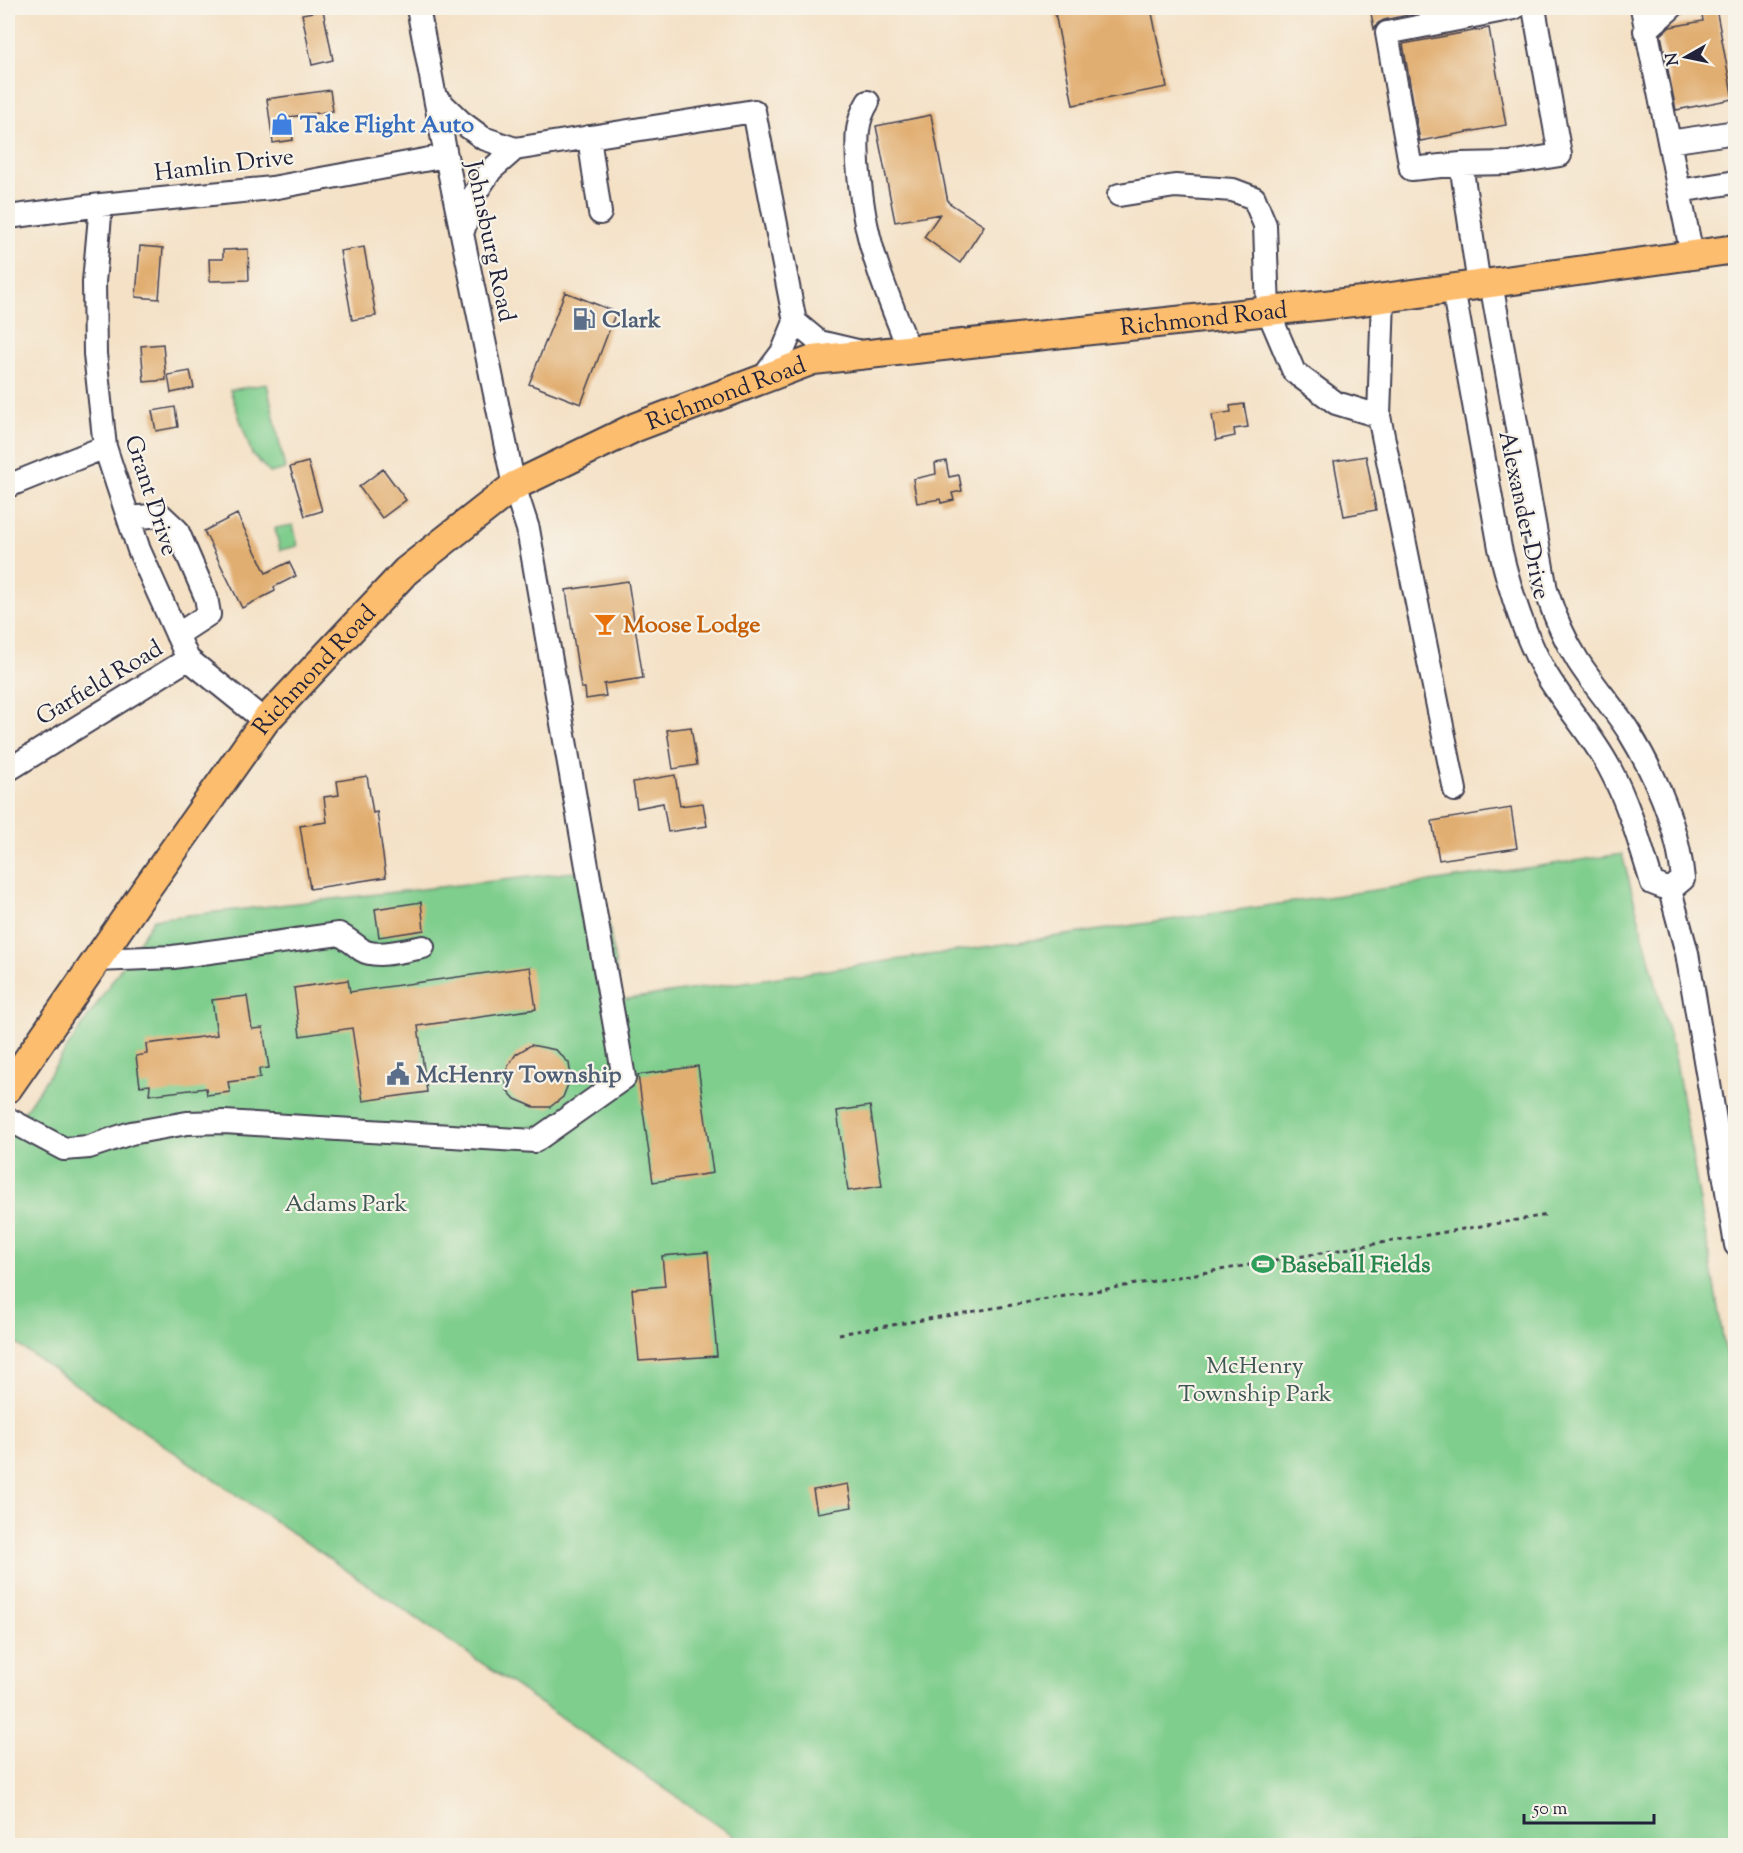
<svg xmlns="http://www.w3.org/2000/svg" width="1743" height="1853" font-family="'Sorts Mill Goudy',serif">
<rect width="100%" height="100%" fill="#f7f3e8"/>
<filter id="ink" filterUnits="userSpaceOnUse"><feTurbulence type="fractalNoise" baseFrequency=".0167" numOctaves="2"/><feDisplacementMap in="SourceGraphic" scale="12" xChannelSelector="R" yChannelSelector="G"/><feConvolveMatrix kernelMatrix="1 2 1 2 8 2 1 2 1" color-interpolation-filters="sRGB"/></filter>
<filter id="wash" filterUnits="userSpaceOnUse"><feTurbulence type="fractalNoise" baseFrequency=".008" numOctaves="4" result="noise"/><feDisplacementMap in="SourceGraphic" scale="24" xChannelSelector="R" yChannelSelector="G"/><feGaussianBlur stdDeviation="1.35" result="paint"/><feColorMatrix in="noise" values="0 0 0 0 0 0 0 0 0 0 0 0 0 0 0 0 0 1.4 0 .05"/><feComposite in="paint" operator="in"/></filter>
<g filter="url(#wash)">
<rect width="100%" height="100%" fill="#f4e1c6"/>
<path fill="#7fce8d" stroke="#507864" stroke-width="1.5" d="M267,384L285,469L270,473L252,454L230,390Z
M293,525L298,546L280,550L275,528Z
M1622,854L1676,1061L1735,1408V1845H747L8,1338V1136L154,919L600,869L621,1000Z"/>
<g id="blocks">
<path fill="#e1ae71" d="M1054,8H1151L1167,87L1073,105Z
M1370,8H1416L1417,13L1384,20L1378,23L1374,29Z
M1701,8H1716L1733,99L1676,110L1661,35L1670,27L1703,21Z
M323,10L333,60L312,65L302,14Z
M1489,28L1506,125L1420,141L1403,44Z
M330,90L333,111L290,117L293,140L273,143L267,99Z
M931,115L948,202L984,226L960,263L924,237L940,214L895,222L876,126Z
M140,246L163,248L159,299L136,297Z
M364,247L376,316L352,320L340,251Z
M248,249L249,280L210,281L209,259H223V250Z
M565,292L616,312L581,404L529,384Z
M163,344L166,380L144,382L141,346Z
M190,371L194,388L171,393L168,375Z
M1244,404L1248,427L1234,429L1235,436L1216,440L1212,415L1231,412L1230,406Z
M175,407L178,427L156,431L152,411Z
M1366,456L1376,510L1344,516L1334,461Z
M946,461L949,477L959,475L962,491L952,493L954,500L941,503L940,499L917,503L913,479L936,474L935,463Z
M308,462L322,511L305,516L290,467Z
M383,469L406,500L382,518L359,487Z
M237,514L266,573L289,562L296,576L274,587L275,591L242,608L204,531Z
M628,581L643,678L604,684L606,696L586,699L585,688H581L566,590Z
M691,727L697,765L673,769L667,730Z
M675,775L680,806L703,803L707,826L668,832L663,803L637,808L633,782Z
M367,776L373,813L377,812L386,877L310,889L300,826L327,822L324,797L339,795L337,781Z
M1511,808L1517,848L1439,860L1432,821Z
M421,902L424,930L379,937L375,909Z
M530,967L536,1009L418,1026L427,1092L363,1101L352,1028L300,1036L294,988L348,980L350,992Z
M247,996L252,1029L263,1028L269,1068L259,1069L260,1078L228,1082L230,1092L207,1095L206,1088L149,1095L150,1085L140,1086L136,1056L147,1054L146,1044L217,1035L212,1000Z
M531,1045L556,1050L569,1063L571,1077L563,1097L550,1107H534L515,1099L507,1090L506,1079L508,1066L516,1054Z
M698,1066L713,1173L653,1182L638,1075Z
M870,1106L882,1186L848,1191L837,1111Z
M708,1252L717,1356L639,1361L632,1289L665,1286L662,1256Z
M848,1484L852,1507L817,1513L813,1490Z"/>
</g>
</g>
<g filter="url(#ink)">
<use href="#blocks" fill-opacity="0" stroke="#423f50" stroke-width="1.5"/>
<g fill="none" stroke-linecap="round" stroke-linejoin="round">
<g stroke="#423f50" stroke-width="26">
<path id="minor" d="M1642,8L1692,255
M1645,31L1671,8
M435,97L460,121L483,138L515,149L754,111L795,322L783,351L762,379
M868,102C855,123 857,141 858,164C860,185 862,207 867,228C876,270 894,310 909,350
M589,137L600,213
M1669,142L1736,132
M1461,164L1411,169L1387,33L1514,8
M1679,191L1736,182
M1119,195L1175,186L1233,190L1254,198L1265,225L1268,311L1294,372L1336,403L1379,416
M101,205L94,282L95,354L105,447L139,550L188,659L265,721
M8,217L101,205L272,188L446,156
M463,231L474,195L491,170L515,149
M1491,283L1546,590C1554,615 1564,639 1578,661C1594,686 1614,708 1629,732C1656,776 1678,828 1683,879L1670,890
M1479,285L1461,164L1509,163L1560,155L1534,8
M1453,288L1500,548C1510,591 1523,633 1545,672C1564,705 1591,733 1609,767C1629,804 1640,844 1652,883L1670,890
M1383,298L1379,416L1455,790
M795,322L819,342L857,351
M8,486L105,447
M129,518L161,515L177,530L206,597L209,614L177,635
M8,770L188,659
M1670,890L1687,953L1736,1245
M96,960L173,957L339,934C348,939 354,944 362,950C376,959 407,950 423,947
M8,1119L64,1149L89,1147L131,1133L187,1123L224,1122L535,1141L624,1078L528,529L514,486L446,156L418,8"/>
</g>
<g stroke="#423f50" stroke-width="32">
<g id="major">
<path id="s1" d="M8,1088L144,892L265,721L406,571L514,486L636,427L813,360L1362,301L1736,249"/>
</g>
</g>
<path stroke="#423f50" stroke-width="3" stroke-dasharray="4.5 4.5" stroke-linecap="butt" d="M839,1334L1547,1215"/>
<use href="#minor" stroke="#fff" stroke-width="22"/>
<use href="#major" stroke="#fcbd6e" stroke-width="28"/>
</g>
</g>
<defs>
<g id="shop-bare" transform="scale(1.8)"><path d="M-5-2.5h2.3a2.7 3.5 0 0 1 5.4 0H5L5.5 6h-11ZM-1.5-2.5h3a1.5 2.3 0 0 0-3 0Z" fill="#3f7fe0" stroke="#f7f3e8" stroke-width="2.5" paint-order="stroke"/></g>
<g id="fuel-bare" transform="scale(1.8)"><path d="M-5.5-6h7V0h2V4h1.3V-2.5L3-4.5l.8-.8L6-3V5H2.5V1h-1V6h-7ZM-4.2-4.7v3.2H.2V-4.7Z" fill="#5c6f8a" stroke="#f7f3e8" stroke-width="2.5" paint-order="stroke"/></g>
<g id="bar-bare" transform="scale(1.8)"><path d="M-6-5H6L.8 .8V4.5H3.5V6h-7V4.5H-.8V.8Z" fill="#e8710a" stroke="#f7f3e8" stroke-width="2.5" paint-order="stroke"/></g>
<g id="civic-bare" transform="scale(1.8)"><path d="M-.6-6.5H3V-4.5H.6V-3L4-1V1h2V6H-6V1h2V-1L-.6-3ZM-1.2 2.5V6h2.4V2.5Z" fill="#5c6f8a" stroke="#f7f3e8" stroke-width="2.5" paint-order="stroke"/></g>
<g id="stadium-bare" transform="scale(1.8)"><path d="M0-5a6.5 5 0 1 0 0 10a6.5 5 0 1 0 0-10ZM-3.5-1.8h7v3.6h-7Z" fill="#2e9e5b" stroke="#f7f3e8" stroke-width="2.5" paint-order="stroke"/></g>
</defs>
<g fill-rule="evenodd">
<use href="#shop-bare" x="282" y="124"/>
<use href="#fuel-bare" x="584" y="319"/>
<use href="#bar-bare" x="605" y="624"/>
<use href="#civic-bare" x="398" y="1074"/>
<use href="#stadium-bare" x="1263" y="1264"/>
</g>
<g text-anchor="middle" stroke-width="4.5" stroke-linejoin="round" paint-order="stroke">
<g font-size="24" font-weight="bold" fill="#366cbe" stroke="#f7f3e8" text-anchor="start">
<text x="300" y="132">Take Flight Auto</text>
</g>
<g font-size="24" fill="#22223b" stroke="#f7f3e8">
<text transform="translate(224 164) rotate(-7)" y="8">Hamlin Drive</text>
<text transform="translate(491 241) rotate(78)" y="8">Johnsburg Road</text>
<text dy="8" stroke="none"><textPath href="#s1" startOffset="1509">Richmond Road</textPath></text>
<text dy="8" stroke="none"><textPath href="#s1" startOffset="1023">Richmond Road</textPath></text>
<text transform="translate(152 495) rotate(72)" y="8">Grant Drive</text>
<text transform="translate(1525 515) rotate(78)" y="8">Alexander Drive</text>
<text dy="8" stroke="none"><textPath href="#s1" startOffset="519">Richmond Road</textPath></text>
<text transform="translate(99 682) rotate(-31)" y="8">Garfield Road</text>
</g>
<g font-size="24" font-weight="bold" fill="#4e5e75" stroke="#f7f3e8" text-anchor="start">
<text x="602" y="327">Clark</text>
<text x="416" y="1082">McHenry Township</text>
</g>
<g font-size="24" font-weight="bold" fill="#c56008" stroke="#f7f3e8" text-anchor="start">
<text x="623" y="632">Moose Lodge</text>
</g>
<g font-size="24" fill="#3e5654" stroke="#f7f3e8">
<text x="346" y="1211">Adams Park</text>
<text x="1255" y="1373">McHenry<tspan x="1255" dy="28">Township Park</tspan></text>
</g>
<g font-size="24" font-weight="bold" fill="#27864d" stroke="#f7f3e8" text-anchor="start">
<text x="1281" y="1272">Baseball Fields</text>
</g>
</g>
<rect width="1743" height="1853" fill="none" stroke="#f7f3e8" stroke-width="30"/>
<g transform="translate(1686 57) rotate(261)" stroke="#f7f3e8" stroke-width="4.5" paint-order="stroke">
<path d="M0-4.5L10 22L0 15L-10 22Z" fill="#22223b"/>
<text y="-9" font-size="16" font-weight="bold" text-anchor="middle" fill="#22223b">N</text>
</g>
<path d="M1524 1814v9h130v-9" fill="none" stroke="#22223b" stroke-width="3"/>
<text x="1533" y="1814" font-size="18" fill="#22223b" stroke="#f7f3e8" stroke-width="4.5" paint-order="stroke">50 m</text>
</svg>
